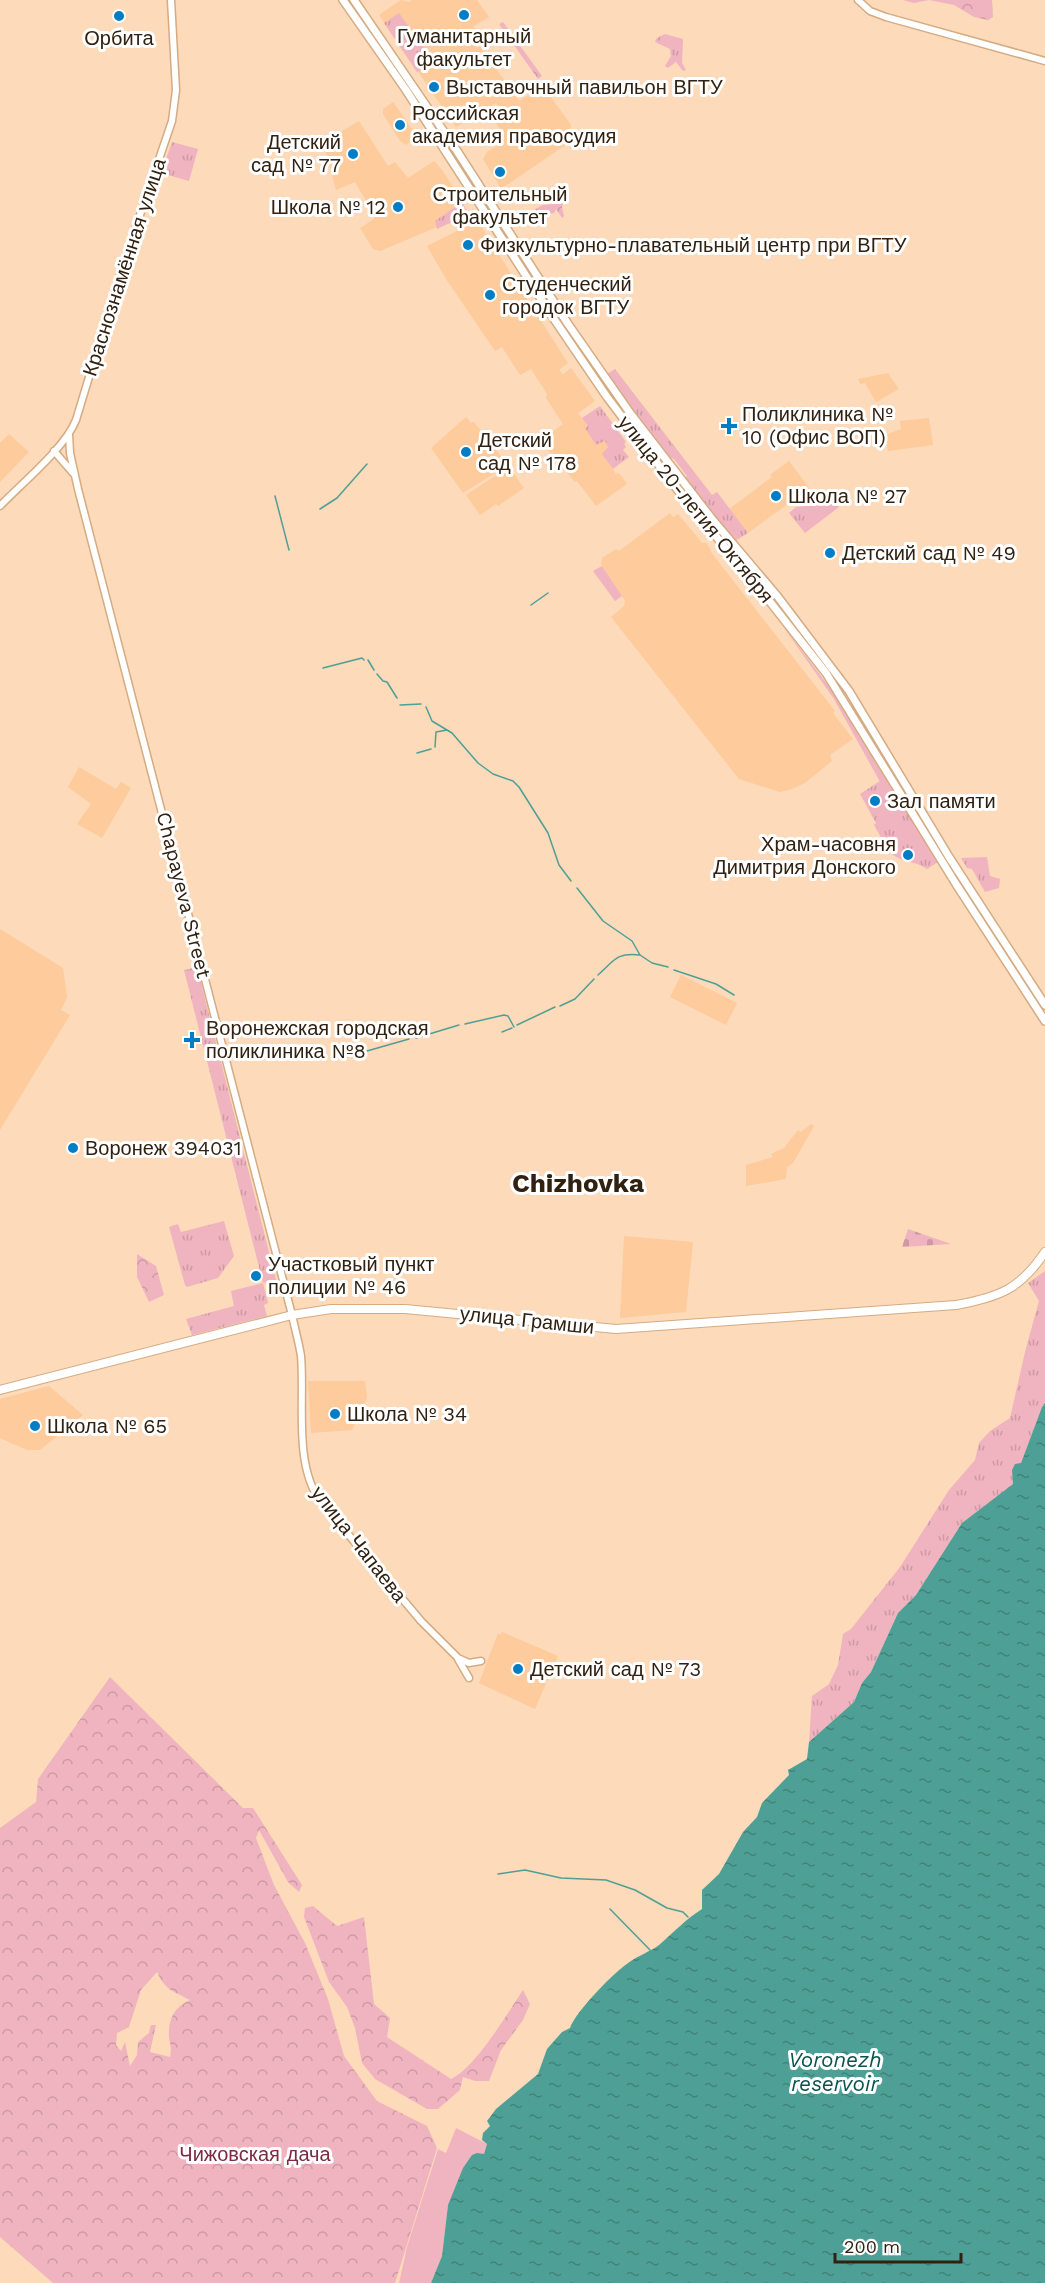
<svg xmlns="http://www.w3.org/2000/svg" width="1045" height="2283" font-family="'Work Sans',sans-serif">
<defs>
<pattern id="forest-crowns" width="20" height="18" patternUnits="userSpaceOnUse" patternTransform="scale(1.5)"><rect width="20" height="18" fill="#efb4c0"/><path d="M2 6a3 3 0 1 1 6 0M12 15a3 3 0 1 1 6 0" fill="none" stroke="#cd9aa4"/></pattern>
<pattern id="cemetery-stones" width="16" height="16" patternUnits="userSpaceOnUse" patternTransform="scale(1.5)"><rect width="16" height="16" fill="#efb4c0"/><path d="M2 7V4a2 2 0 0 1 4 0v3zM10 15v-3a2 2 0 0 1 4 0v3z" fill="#cd9aa4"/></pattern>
<pattern id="park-tufts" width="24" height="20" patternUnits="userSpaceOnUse" patternTransform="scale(1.5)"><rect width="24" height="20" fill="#efb4c0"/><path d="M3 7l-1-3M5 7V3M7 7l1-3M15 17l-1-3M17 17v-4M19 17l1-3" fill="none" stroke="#cd9aa4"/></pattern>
<pattern id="water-ripples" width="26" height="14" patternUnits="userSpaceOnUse" patternTransform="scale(1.5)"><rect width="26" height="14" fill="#4ea096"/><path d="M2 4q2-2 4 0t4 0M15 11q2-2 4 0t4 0" fill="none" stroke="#418279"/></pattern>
</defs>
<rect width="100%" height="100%" fill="#fddab9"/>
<path fill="#fdcb9c" d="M401,0L409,2L412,0H477L489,17L473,27L481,38L474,44L477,48L480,46L519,101L543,86L571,125V136L567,144L501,189L483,159L487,152L498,145L499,138L504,135L493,119V115L501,109L496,103L456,127L379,15Z
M393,102L417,136L406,145L400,141L383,114V109Z
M359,121L388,166L395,162L408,178L434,161L443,171L462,202L435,221L437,227L380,251L373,249L360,228L374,219L375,216L355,182L336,190L323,142Z
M475,222L479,223L566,360L568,363L559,370L563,374L571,368L595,401L578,413L588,426L585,428L597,445L605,441L608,447L603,454L616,474L619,473L627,484L596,506L577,481L575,482L540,441L563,424L546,398L547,394L531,369L520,375L502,347L495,351L446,279L427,246Z
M888,373L899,389L876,402L865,383L860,384L858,379Z
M466,417L471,423L474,422L508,465L463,493L431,448Z
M929,418L933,445L888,451L885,435L901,429L900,421Z
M9,434L29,452L0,482V443Z
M789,461L812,492L795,505L792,501L748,533L729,509L772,477L770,475Z
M509,467L524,488L498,506L496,504L480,515L466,495Z
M670,513L673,517L678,514L702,543H706L711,550L710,551L835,711L833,713L853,739L830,755L832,761L805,783L792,789L780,792L739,779L611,617L624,606L625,601L601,564L602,558L616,549L619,551Z
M79,767L116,789L121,782L131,788L102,838L77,824L91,804L68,787Z
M0,929L63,968L67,997L61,1010L70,1015L0,1130Z
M681,975L737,1003L726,1025L670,997Z
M811,1124L814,1126L793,1163L787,1167L786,1179L746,1186V1165L773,1157L771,1154L784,1148L798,1130L801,1132Z
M624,1236L693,1242L686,1312L620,1318Z
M308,1381H365L367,1398L352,1430L311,1433Z
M49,1386L83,1415L40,1450H27L0,1438V1399Z
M502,1632L558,1656L535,1709L479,1683L498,1633L500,1635Z"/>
<path fill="#efb4c0" d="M782,625L840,701L920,835L914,836L879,780L834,699Z
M456,2128L487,2144L484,2154L448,2205L442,2256L431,2283H399L407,2247L438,2149L446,2153Z"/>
<path fill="url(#forest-crowns)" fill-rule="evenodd" d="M903,0H992L993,17L988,20L974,17L954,5L929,0L914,3Z
M503,22L542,76L538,79L499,24Z
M563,203L562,207L564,216L562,218L556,209L554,213L549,214L548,210H545L543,216L534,215L533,211L542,205Z
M137,1254L156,1266L164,1295L149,1302L137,1277Z
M110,1677L243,1808H253L302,1885L299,1892L288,1882L259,1830L256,1838L274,1885L305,1943L328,1999L344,2056L377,2101L427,2126L437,2148L395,2283H53L0,2237V1828L36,1802L38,1779ZM157,1972C165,1990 173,1991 190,2000C174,2007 168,2019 169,2037C170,2044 172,2049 170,2057L150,2052L156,2025H151L149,2033L138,2042L137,2055L130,2066L125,2042L121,2051L116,2045L117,2033L129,2027L141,1990Z
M313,1906L337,1926L364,1917L374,2004L390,2018L387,2037L451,2079C476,2067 507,2014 523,1990L530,2004L523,2020L501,2050L489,2081H475L463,2077L460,2090L438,2109H427L375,2079L362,2063L355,2028L347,2007L329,1982L304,1917L305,1908Z"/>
<path fill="url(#cemetery-stones)" d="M908,1229L951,1244L902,1247Z"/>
<path fill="url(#park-tufts)" d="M399,13L411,30L409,31L412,35L410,36L415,44L418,42L421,46L422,45L433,61L417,72L384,23Z
M665,34L683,39L682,63L686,70L683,71L676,62L668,68L665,66L671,56L670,49L655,42L657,38Z
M172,142L198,149L189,181L161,173Z
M462,202L469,214L437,229L435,221Z
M615,369L712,495L717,492L748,533L735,541L684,480L687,476L674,459L666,457L605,375Z
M600,406L626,442L624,444L626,447L623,450L629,457L613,469L602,454L608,447L605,441L596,445L585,428L588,426L582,418Z
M836,503L839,507L805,533L789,513L796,507Z
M602,566L622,596L615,601L593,571Z
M886,777L938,862L927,869C915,860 902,863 892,854C885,847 879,833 874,825L876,823L860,794Z
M987,857L990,876L1000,879L999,888L985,892L972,869L967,868L961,858Z
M197,967L276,1280L263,1283L268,1303L264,1305L267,1316L192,1335L186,1319L234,1306L231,1291L263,1283L184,970Z
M224,1221L234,1256L218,1278L187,1287L185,1285L169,1227L178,1224L181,1232Z
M1045,1271V1403L1042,1407L1021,1463L1018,1464L1014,1484L962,1523L916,1595L898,1613L871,1672L862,1683L854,1702L809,1742L812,1696L829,1684L838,1665L843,1634L851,1629L900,1567L949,1490L975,1460L979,1443L990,1431L1010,1418L1025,1352L1039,1301L1028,1283Z"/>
<path fill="url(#water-ripples)" d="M1045,1403V2283H431L442,2256L448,2205L463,2168L472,2155L477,2153L484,2154L487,2144L482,2140L483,2133L490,2126L487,2121L496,2109L538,2074L547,2049L562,2032L570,2028C576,2011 615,1971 631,1961C640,1955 651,1951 659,1945C674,1932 686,1919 702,1909V1890L719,1874L743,1832L757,1817L762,1803L789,1775L788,1770L807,1759L809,1742L854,1702L862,1683L871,1672L898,1613L916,1595L962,1523L1013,1484L1012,1470L1015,1464L1021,1463L1042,1407Z"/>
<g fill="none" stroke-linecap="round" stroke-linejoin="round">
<path stroke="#4ea096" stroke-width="1.5" d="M275,496L289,550
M320,509L337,498L367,464
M531,605L548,593
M368,660L374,670
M323,668L362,658L364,660
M377,674L383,681L387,682L397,698
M400,705L421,704
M426,707L432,721L452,733L478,763L493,774L513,781L519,787L548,833L559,865L571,881
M435,747L436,732L447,730
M417,753L431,749
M577,888L603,921L632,941L640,955L652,963L668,967
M674,970L716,984L734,995
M598,975C614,961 616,952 640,955
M560,1006L575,999L594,979
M465,1024L504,1015L508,1016L514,1027
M517,1025L555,1007
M502,1032L512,1028
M416,1038L459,1025
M346,1057L409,1039
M498,1874L525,1870L561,1878L606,1880L635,1890L667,1908L683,1912L688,1917
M610,1909L650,1950"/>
<g stroke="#d5ab82" stroke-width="9">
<path id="secondary" d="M858,0L870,11L886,17L1045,61
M69,434L70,453L78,489L292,1315C295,1329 299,1343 301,1356C305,1400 293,1465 321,1502L421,1621L458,1658L469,1663L481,1661
M54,451L73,473
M0,506C22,483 65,448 76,420L123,265L172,121L176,90L171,0
M458,1659L469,1678"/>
</g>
<g stroke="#d5ab82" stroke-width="10">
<path id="primary" d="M343,0L406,90L552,316L607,397L677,489L771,603L826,673L956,884L1045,1021
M354,0L457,151L568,324L630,413L712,519L778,597L849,691L949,857L1045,1005"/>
</g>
<g stroke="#d5ab82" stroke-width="10">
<path id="highway" d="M0,1390L292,1315L331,1309H405L616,1329L956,1305C1000,1297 1020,1289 1045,1252"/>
</g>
<use href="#secondary" stroke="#fff" stroke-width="6"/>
<use href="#primary" stroke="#fff" stroke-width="7"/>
<use href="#highway" stroke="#fff" stroke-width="8"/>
</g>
<g fill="#007dc5" stroke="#fff" stroke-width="2">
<circle cx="464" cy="15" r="6"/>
<circle cx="119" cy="16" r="6"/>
<circle cx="434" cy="87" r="6"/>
<circle cx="400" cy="125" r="6"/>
<circle cx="353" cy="154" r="6"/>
<circle cx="500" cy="172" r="6"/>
<circle cx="398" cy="207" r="6"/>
<circle cx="468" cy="245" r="6"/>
<circle cx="490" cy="295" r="6"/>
<path d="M726 417h6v6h6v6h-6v6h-6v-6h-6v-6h6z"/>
<circle cx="466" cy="452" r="6"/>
<circle cx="776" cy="496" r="6"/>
<circle cx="830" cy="553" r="6"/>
<circle cx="875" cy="801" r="6"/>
<circle cx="908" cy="855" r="6"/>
<path d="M189 1031h6v6h6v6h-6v6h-6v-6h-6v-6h6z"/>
<circle cx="73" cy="1148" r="6"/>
<circle cx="256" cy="1276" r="6"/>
<circle cx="335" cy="1414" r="6"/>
<circle cx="35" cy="1426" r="6"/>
<circle cx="518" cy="1669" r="6"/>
</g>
<g text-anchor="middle" stroke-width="6" stroke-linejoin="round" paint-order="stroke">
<g font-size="20" fill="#312111" stroke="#fff" text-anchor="start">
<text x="464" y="43" text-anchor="middle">Гуманитарный<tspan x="464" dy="23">факультет</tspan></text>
<text x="119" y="45" text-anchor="middle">Орбита</text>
<text x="446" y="94">Выставочный павильон ВГТУ</text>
<text x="412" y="120">Российская<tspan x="412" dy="23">академия правосудия</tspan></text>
<text x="341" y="149" text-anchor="end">Детский<tspan x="341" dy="23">сад № 77</tspan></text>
<text x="500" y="201" text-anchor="middle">Строительный<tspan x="500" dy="23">факультет</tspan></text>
<text x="386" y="214" text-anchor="end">Школа № 12</text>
<text x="480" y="252">Физкультурно-плавательный центр при ВГТУ</text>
<text x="502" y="291">Студенческий<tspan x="502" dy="23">городок ВГТУ</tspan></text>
<text x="742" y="421">Поликлиника №<tspan x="742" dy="23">10 (Офис ВОП)</tspan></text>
<text x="478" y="447">Детский<tspan x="478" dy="23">сад № 178</tspan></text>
<text x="788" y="503">Школа № 27</text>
<text x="842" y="560">Детский сад № 49</text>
<text x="887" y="808">Зал памяти</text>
<text x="896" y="851" text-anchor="end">Храм-часовня<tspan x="896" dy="23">Димитрия Донского</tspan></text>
<text x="206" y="1035">Воронежская городская<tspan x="206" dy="23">поликлиника №8</tspan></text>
<text x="85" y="1155">Воронеж 394031</text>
<text x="268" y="1271">Участковый пункт<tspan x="268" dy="23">полиции № 46</tspan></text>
<text x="347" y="1421">Школа № 34</text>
<text x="47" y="1433">Школа № 65</text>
<text x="530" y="1676">Детский сад № 73</text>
</g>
<g font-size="20" fill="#312111" stroke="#fff">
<text transform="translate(124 267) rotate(-72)" y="7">Краснознамённая улица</text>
<text transform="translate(696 509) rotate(51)" y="7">улица 20-летия Октября</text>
<text transform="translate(184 895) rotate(76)" y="7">Chapayeva Street</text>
<text transform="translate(527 1320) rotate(6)" y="7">улица Грамши</text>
<text transform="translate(359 1544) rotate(52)" y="7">улица Чапаева</text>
</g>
<g font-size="20" fill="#7b2c43" stroke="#fff">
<text x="255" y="2161">Чижовская дача</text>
</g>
<g font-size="21" font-style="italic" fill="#0b544d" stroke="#fff">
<text x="835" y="2067">Voronezh<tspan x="835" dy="24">reservoir</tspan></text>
</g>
<g font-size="26" font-weight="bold" fill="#312111" stroke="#fff">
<text x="578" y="1192">Chizhovka</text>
</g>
</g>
<path d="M835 2253v9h126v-9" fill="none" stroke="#312111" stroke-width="3"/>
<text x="844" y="2253" font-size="18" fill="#312111" stroke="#ffffff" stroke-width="4.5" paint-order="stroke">200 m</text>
</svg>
